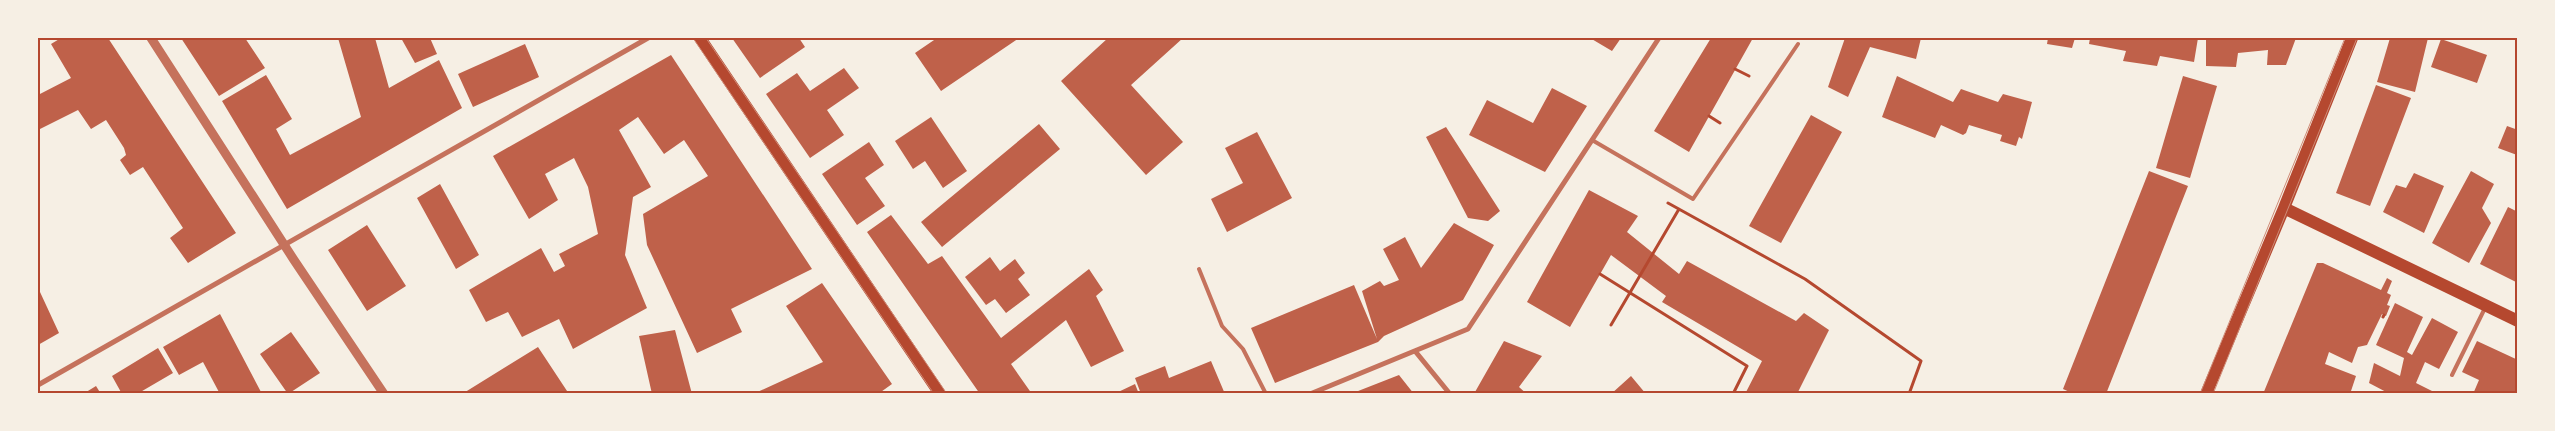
<svg xmlns="http://www.w3.org/2000/svg" width="2555" height="431" font-family="'IBM Plex Sans',sans-serif">
<rect width="100%" height="100%" fill="#f6efe4"/>
<path fill="#bf614a" d="M61,38H108L236,233L188,263L170,238L183,228L143,167L130,175L120,160L126,155L124,148L106,120L91,129L78,110L38,130V95L71,78L51,44Z
M181,38H245L265,68L219,96Z
M338,38H375L389,88L439,60L462,108L287,209L222,101L266,75L292,119L276,129L290,155L361,117Z
M401,38H430L437,54L415,63Z
M732,38H799L805,47L760,78Z
M937,38H1019L941,91L915,53Z
M1108,38H1183L1131,85L1183,142L1146,175L1061,81Z
M1590,38H1621L1612,51Z
M1711,38H1753L1689,152L1654,131Z
M1845,38H1921L1916,59L1870,47L1848,97L1828,87Z
M2048,38H2075L2072,48L2047,44Z
M2090,38H2198L2194,62L2160,56L2157,66L2123,61L2126,51L2089,44Z
M2206,38H2296L2286,65H2267L2268,50L2238,53L2236,67L2206,66Z
M2390,38H2428L2415,92L2377,82Z
M2441,39L2487,55L2477,83L2431,67Z
M525,44L539,77L473,107L458,74Z
M671,55L812,269L731,309L742,332L697,353L647,245L643,214L708,176L684,140L664,154L638,117L619,130L651,187L633,197L625,255L647,308L573,349L559,319L522,337L508,312L486,322L469,290L541,248L554,272L565,266L559,254L598,234L588,187L574,158L545,174L558,200L529,219L493,156Z
M844,68L859,88L827,110L844,135L810,158L766,94L797,73L810,91Z
M1897,76L1953,102L1961,89L1998,102L2003,94L2032,102L2022,139L2019,137L2016,146L2000,141L2002,135L1969,125L1966,133L1963,135L1941,125L1935,138L1882,117Z
M2183,76L2217,86L2190,178L2156,168Z
M2376,85L2411,98L2370,206L2336,193Z
M1552,88L1587,106L1545,172L1469,135L1487,100L1533,123Z
M1811,115L1842,132L1781,243L1749,226Z
M931,117L967,171L943,188L925,161L913,169L895,141Z
M1039,124L1060,149L942,247L921,222Z
M2507,126L2518,130L2517,155L2498,148Z
M1446,127L1500,211L1488,221L1468,218L1426,137Z
M1257,132L1292,198L1227,232L1211,199L1243,183L1225,148Z
M869,142L884,165L865,178L885,206L857,225L822,174Z
M2149,171L2188,186L2106,394H2074L2063,389Z
M2471,171L2494,184L2482,208L2491,223L2469,263L2432,243Z
M2414,173L2444,186L2424,233L2383,212L2396,185L2406,188Z
M440,184L479,255L456,269L417,198Z
M1589,190L1638,216L1627,232L1679,274L1687,261L1796,321L1804,313L1829,330L1797,394H1745L1762,361L1662,302L1666,296L1611,255L1570,327L1527,302Z
M2508,207L2518,212V283L2480,264Z
M891,215L928,264L942,256L1001,338L1089,269L1103,290L1096,296L1124,351L1091,367L1066,320L1011,364L1032,394H980L867,232Z
M1454,223L1494,245L1463,300L1384,336L1378,342L1275,383L1251,328L1354,285L1377,339L1362,291L1380,281L1384,286L1399,280L1383,249L1405,237L1421,268Z
M367,225L406,286L367,311L328,250Z
M990,257L1000,271L1015,259L1025,273L1018,279L1030,295L1006,313L995,299L986,305L965,277Z
M2317,263H2323L2381,290L2387,278L2392,281L2387,293L2391,295L2387,305L2390,306L2386,316L2382,314L2367,345L2358,347L2352,363L2329,352L2325,364L2356,376L2350,394H2263Z
M822,283L892,384L878,394H841L838,391L832,394H753L823,362L786,306Z
M40,292L59,333L38,345V294Z
M2395,303L2423,317L2407,352L2412,355L2432,318L2458,332L2439,369L2425,362L2416,383L2438,394H2390L2369,383L2374,363L2400,376L2404,358L2376,345Z
M220,314L261,392L258,394H220L203,362L179,375L163,347Z
M675,330L692,394H652L639,336Z
M291,332L320,373L288,394L260,354Z
M1504,341L1542,356L1519,387L1527,394H1477L1475,392Z
M2477,341L2518,360V394H2473L2479,380L2462,372Z
M538,347L569,394H462Z
M158,348L173,373L137,394H122L112,376Z
M1211,361L1225,394H1141L1135,378L1165,366L1169,378Z
M1399,375L1414,394H1353V393Z
M1631,376L1646,394H1611Z
M1135,384L1139,394H1114Z
M96,386L101,394H83Z"/>
<g fill="none" stroke-linecap="round" stroke-linejoin="round">
<path stroke="#b5482f" stroke-width="3" d="M1735,69L1749,76
M1709,116L1720,123
M1668,203L1805,279L1921,361L1909,394
M1600,274L1747,366L1733,394
M2383,317L2384,315
M1611,325L1679,209"/>
<path stroke="#c5725c" stroke-width="4" d="M1592,140L1693,199L1798,44
M1199,269L1222,326L1243,349L1266,394
M2452,375L2485,308"/>
<path stroke="#c5725c" stroke-width="5" d="M1415,351L1450,394
M38,385L648,38
M1310,394L1468,329L1659,38"/>
<path stroke="#c5725c" stroke-width="9" d="M151,38L294,260L384,394"/>
<path stroke="#b5482f" stroke-width="12" d="M700,38L940,394
M2284,208L2518,321
M2206,394L2284,208L2352,38"/>
<path stroke="#cf8b77" stroke-width="1" d="M693,38L934,394
M706,38L947,394
M2200,394L2345,38
M2213,394L2357,38"/>
</g>
<rect width="2555" height="431" fill="none" stroke="#f6efe4" stroke-width="78"/>
<rect x="39" y="39" width="2477" height="353" fill="none" stroke="#b5482f" stroke-width="2"/>
</svg>
